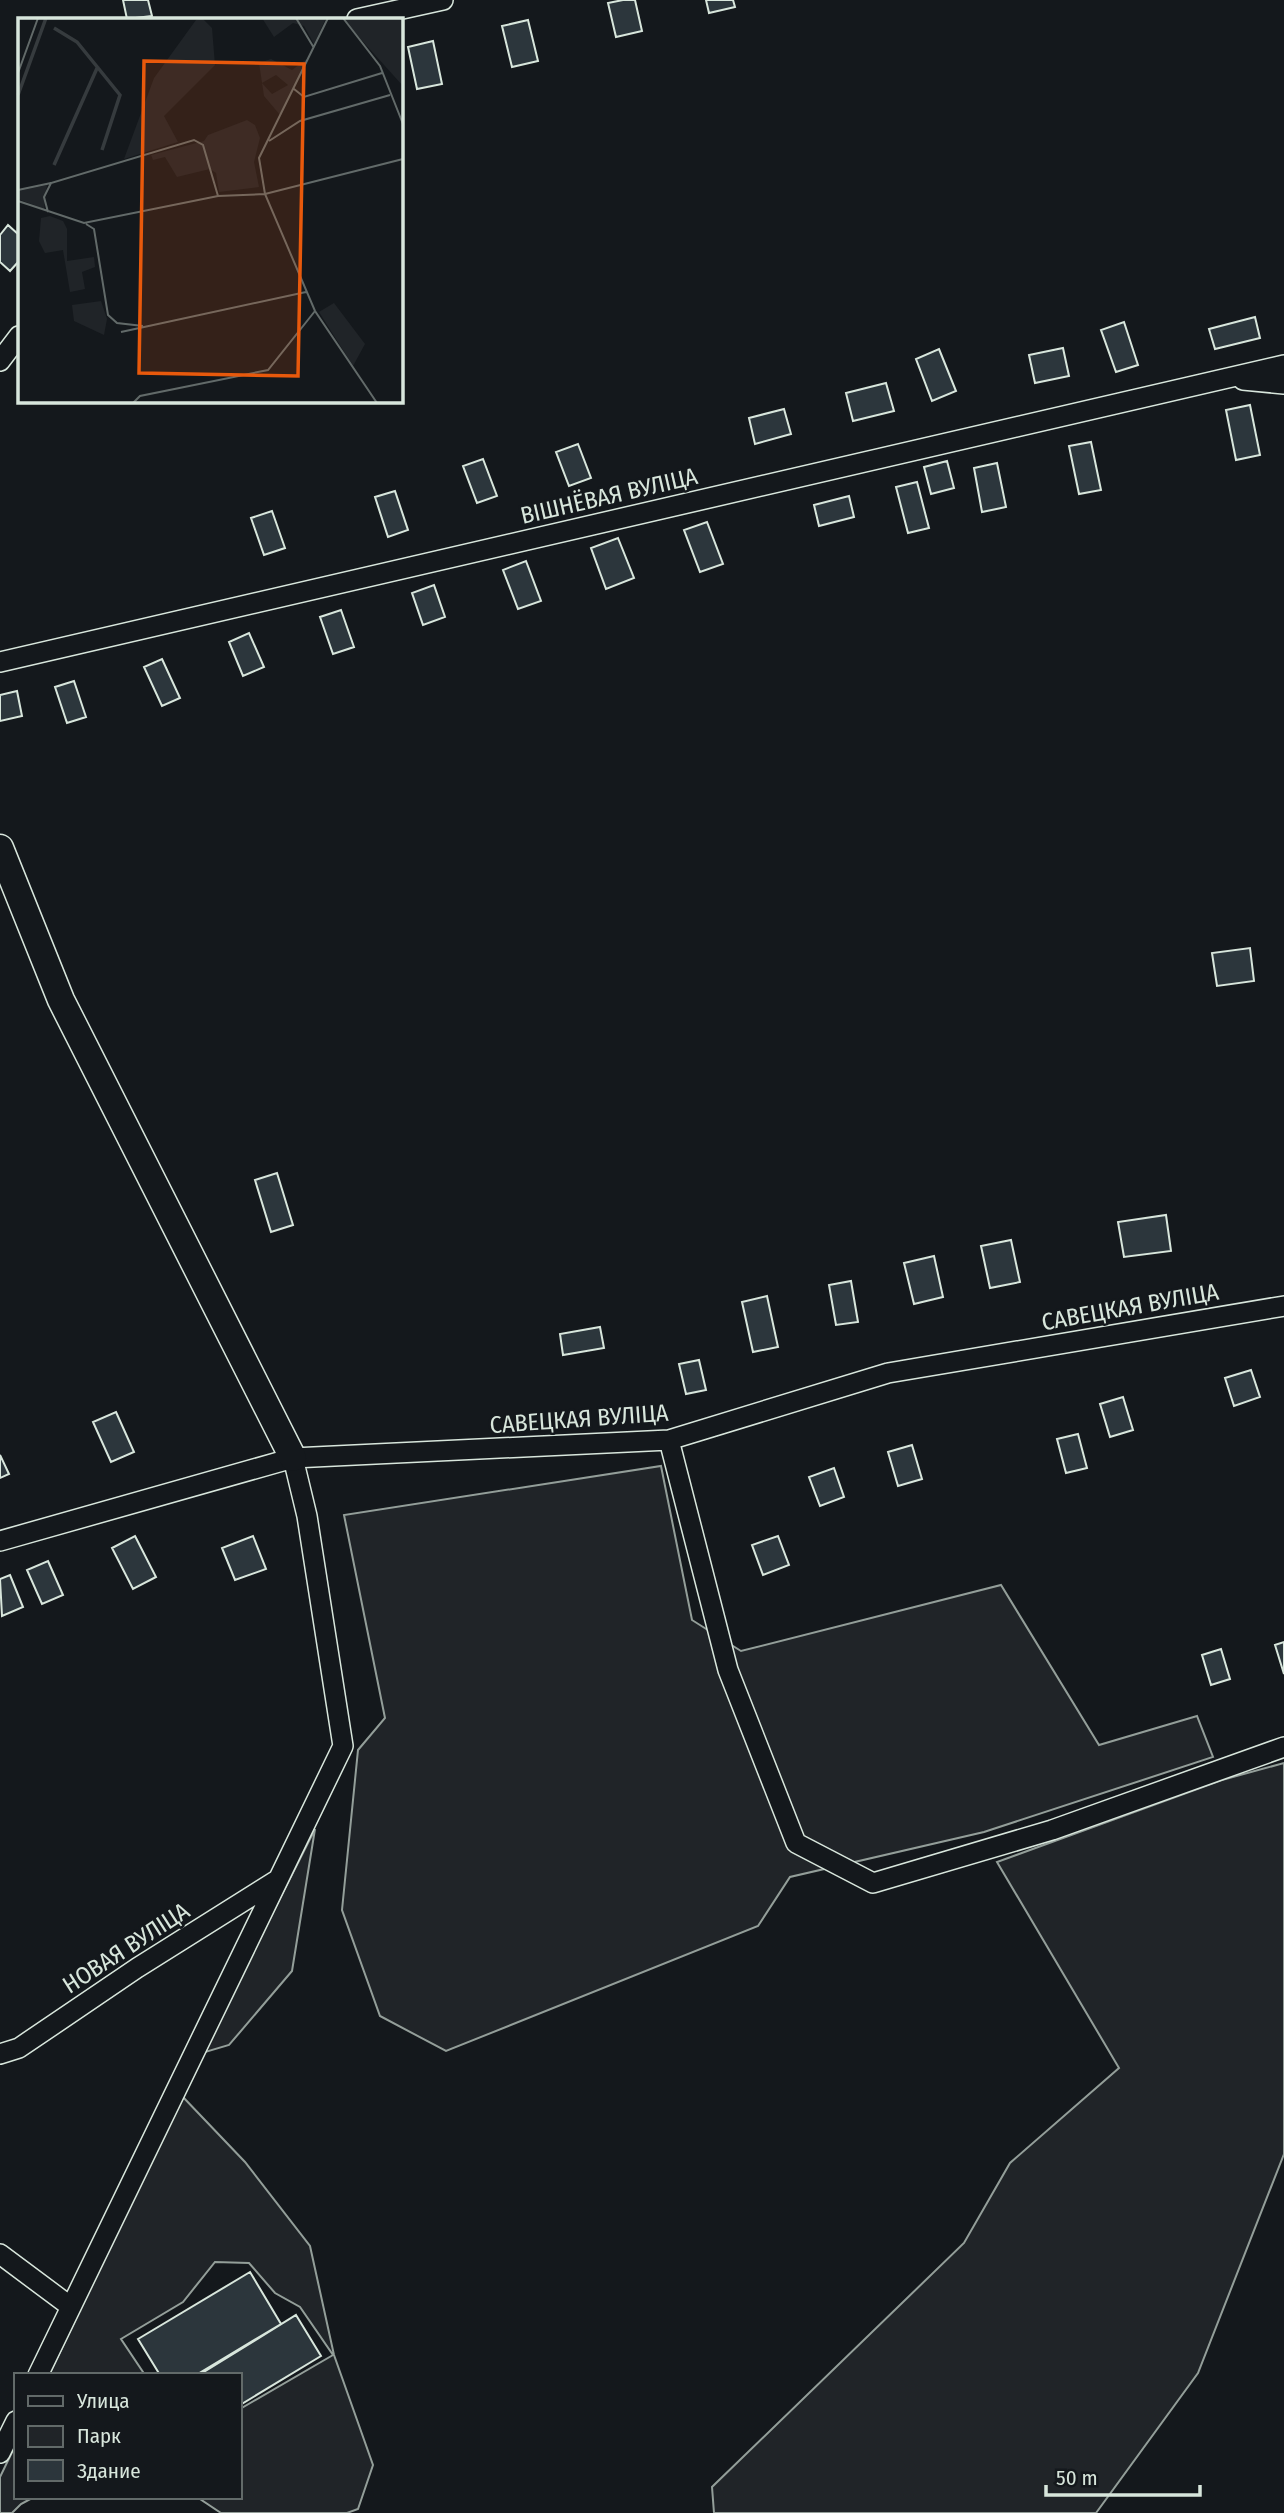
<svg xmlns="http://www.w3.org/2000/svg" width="1284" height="2513" font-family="'Fira Sans Condensed',sans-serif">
<rect width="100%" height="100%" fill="#14181c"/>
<path fill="#202428" stroke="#939e99" stroke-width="2" d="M661,1466L692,1620L741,1651L1001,1585L1099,1745L1197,1716L1213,1757L984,1832L790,1877L758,1926L446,2051L380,2016L342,1910L358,1750L385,1718L344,1515Z
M1284,1763V2154L1198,2373L1096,2513H714L712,2487L964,2243L1010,2163L1119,2068L997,1862L1222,1780Z
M315,1829L292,1971L229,2045L202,2053Z
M182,2096L245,2162L310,2246L334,2355L373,2465L358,2509L347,2513H221L197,2497H240V2409L333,2355L300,2307L275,2293L249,2263L215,2262L183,2302L121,2339L145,2375H49Z
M16,2444V2497H34L21,2504L12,2513H0V2477Z"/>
<path fill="#2c363c" stroke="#d8e6dc" stroke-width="2" d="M123,0H148L152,16L127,19Z
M623,0H635L642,31L616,37L608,3Z
M706,0H733L735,7L709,13Z
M528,20L538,61L512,67L502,26Z
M433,41L442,84L417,89L408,47Z
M8,225L19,235V261L10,271L0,262V235Z
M1255,317L1260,338L1215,349L1209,329Z
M1124,322L1138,365L1116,372L1101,330Z
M1063,348L1069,376L1035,383L1029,355Z
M939,349L956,391L932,401L916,359Z
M886,383L894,411L853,421L846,393Z
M1250,405L1260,455L1236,460L1226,410Z
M784,409L791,434L755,444L749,418Z
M1091,442L1101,490L1079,494L1069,446Z
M578,444L591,478L569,486L556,452Z
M483,459L497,496L477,503L463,466Z
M947,461L954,488L931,494L924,467Z
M997,463L1006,507L982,512L974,468Z
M917,482L929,528L908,533L896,487Z
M395,491L408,530L388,537L375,497Z
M849,496L854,517L819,526L814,505Z
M272,511L285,548L264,555L251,518Z
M707,522L723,564L700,572L684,530Z
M618,538L634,578L606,589L591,548Z
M526,561L541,601L518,609L503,570Z
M434,585L445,617L423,625L412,593Z
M341,610L354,647L333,654L320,617Z
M249,633L264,667L243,676L229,642Z
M162,659L180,698L162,706L144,667Z
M74,681L86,717L67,723L55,687Z
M17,691L22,716L0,721V695Z
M1250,948L1254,981L1217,986L1212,953Z
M277,1173L293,1225L271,1232L255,1180Z
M1166,1215L1171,1251L1124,1257L1118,1222Z
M1011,1240L1020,1282L990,1288L981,1246Z
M934,1256L943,1297L914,1304L904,1263Z
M851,1281L858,1322L836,1325L829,1285Z
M767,1296L778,1347L753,1352L742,1302Z
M600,1327L604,1348L563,1355L560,1334Z
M699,1360L706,1390L686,1394L679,1364Z
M1251,1370L1260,1397L1234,1406L1225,1378Z
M1123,1397L1133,1430L1110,1437L1100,1404Z
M116,1412L134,1452L111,1462L93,1422Z
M1078,1434L1087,1468L1066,1473L1057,1439Z
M912,1445L922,1479L898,1486L888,1452Z
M0,1455L9,1474L0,1478Z
M834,1468L844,1497L820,1506L809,1477Z
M135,1536L156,1577L133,1589L112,1548Z
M253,1536L266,1569L235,1580L222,1548Z
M778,1536L789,1565L763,1575L752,1545Z
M48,1561L63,1595L42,1604L27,1570Z
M10,1575L23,1607L2,1616L0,1579Z
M1284,1642V1674L1275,1645Z
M1221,1649L1230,1679L1211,1685L1202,1655Z
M250,2272L281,2324L196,2375H160L138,2339Z
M296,2315L321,2356L240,2405V2375H199Z"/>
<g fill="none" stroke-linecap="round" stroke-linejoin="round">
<g stroke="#d8e6dc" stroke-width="22">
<path id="street" d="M357,19L443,0
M0,361L19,336
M1243,380L1284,384
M0,662L1284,365
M669,1440L728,1670L796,1843L873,1883L1052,1830L1284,1747
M0,1541L293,1458L669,1440L888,1373L1284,1306
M0,2054L19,2048L137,1968L277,1880
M0,2254L71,2307
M38,2375L343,1746L307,1516L293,1458
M0,2453L16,2421"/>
</g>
<g stroke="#d8e6dc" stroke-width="29">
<path id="secondary" d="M0,848L61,1000L293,1458"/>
</g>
<use href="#street" stroke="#14181c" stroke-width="19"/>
<use href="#secondary" stroke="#14181c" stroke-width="26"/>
</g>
<g text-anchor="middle" stroke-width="5" stroke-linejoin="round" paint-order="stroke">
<g font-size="24" fill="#d8e6dc" stroke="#14181c">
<text transform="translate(609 496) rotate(-13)" y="8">ВІШНЁВАЯ ВУЛІЦА</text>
<text transform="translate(1130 1307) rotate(-10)" y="8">САВЕЦКАЯ ВУЛІЦА</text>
<text transform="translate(579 1419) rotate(-4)" y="8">САВЕЦКАЯ ВУЛІЦА</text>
<text transform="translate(126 1948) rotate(-33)" y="8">НОВАЯ ВУЛІЦА</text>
</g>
</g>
<g transform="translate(18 18)">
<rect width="385" height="385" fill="#14181c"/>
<path d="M184,0L194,10L197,47L146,98L160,124L106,141L136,60L178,2ZM244,0H308L296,26L286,8L275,5L256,19ZM326,0H385V68L339,17ZM290,40L262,97L246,78L241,45L253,41L274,52ZM258,57L270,67L254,76L244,65ZM229,102L237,107L242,120L236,144L241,169L201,174L198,155L192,151L159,159L147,139L135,142L133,137L186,123L190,117ZM29,167L26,191L0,181V173ZM32,198L45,203L49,211V243L76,239L77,249L64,254L67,271L52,274L45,232L27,235L21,223L23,200ZM83,283L89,301L86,317L56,303L54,287ZM316,285L347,326L335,348L301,294Z" fill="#202428" fill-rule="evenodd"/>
<path fill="none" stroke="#363b3e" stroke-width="3.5" d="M36,10L59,24L102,77L84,132M0,77L28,0M36,147L80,48"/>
<path fill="none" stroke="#626a69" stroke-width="2" d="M278,0L296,30M310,0L241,140L247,176L297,293L359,385M325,0L362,48L385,106M0,55L20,0M276,71L286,79L364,55M251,123L282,103L372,77M0,172L33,165M0,183L66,205L200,178L247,176L385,141M30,194L26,179L33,165L176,122L185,127L200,178M68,206L76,211L90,297L99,305L125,308M103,314L288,274M115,385L122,378L250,352L297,293"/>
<path fill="#e8590c" fill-opacity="0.15" stroke="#e8590c" stroke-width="3.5" d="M126,43L286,46L280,358L121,355Z"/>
<rect width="385" height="385" fill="none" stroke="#d8e6dc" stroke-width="3.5"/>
</g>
<rect x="14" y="2373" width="228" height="126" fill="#14181c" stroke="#626a69" stroke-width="2"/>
<rect x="28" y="2396" width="35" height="10" fill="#14181c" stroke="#626a69" stroke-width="2"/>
<text x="77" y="2408" font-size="21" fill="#d8e6dc">Улица</text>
<rect x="28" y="2426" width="35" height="21" fill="#202428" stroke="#626a69" stroke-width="2"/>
<text x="77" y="2443" font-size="21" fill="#d8e6dc">Парк</text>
<rect x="28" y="2460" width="35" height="21" fill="#2c363c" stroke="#626a69" stroke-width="2"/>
<text x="77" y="2478" font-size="21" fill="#d8e6dc">Здание</text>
<path d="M1046 2485v10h154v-10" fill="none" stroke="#d8e6dc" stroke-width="3.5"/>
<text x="1056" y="2485" font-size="21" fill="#d8e6dc" stroke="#14181c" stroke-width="5" paint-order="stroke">50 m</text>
</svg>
